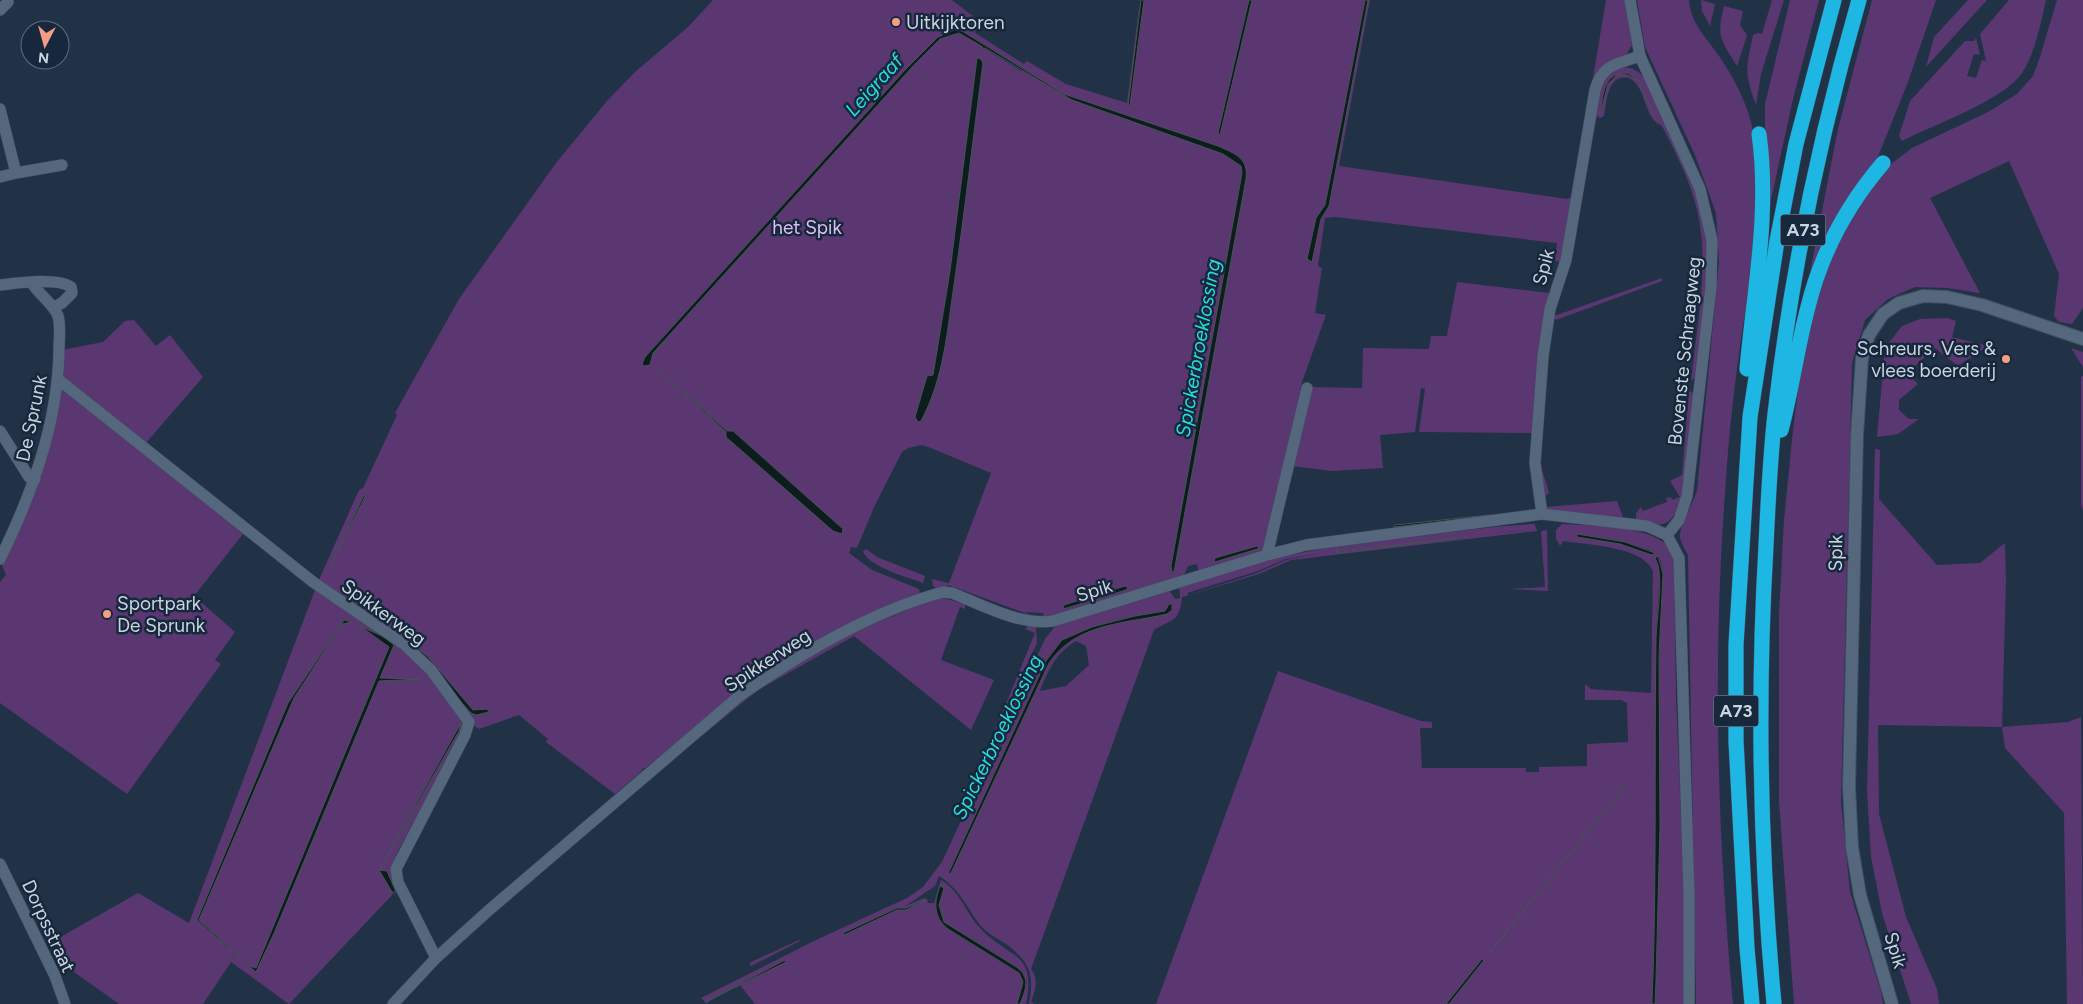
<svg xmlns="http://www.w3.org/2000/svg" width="2083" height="1004" font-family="Figtree,sans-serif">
<rect width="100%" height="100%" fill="#213246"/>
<path fill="#5b3772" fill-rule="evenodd" d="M713,0H952L978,20L975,33L1024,64L1027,61L1066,84L1127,103L1140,0L1136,39L1143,0H1370L1339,166L1567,199L1571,197L1562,262L1555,261L1557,243L1335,217L1325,218L1318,266L1322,268L1315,313L1326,315L1302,382L1268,545L1263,552L1199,572L1197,564L1188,566L1184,575L1055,616L1044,617L1043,613L1025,612L1033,616L948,585L945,588L937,589L933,586L932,579L949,583L991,473L931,448L922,445L908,448L902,452L875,505L857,548L851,547L849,553L872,570L919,589L920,595L735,695L645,768L641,769L643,770L615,794L546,742L548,739L519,715L479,729L474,726L431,790L397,853L393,865L398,888L380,870L393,894L289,1004L231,962L203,1004H119L60,962L50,943L138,893L189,923L318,582L359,490L363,488L397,415L395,413L459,299L556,163L607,101L635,72L688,27ZM1364,18L1328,205L1325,211ZM973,38H974L1029,72L1021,71L984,48L982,50L983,47ZM1126,590L1065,609L1064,605Z
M1606,0H1626L1632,45L1625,57L1606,67L1586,120Z
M1637,0H1689C1690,25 1711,42 1723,62C1740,88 1755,121 1756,153C1756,180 1757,208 1756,235C1755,267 1747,300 1742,332C1735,381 1729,431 1726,480C1712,655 1717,830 1733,1004H1696L1688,555C1685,549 1680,542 1680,536C1680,524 1693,504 1697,491L1719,262L1716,213L1695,155L1645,47Z
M1701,0L1715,4L1710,26L1702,11Z
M1772,0H1784L1761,74L1756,105C1744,72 1746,69 1753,35L1758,33L1762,34Z
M1790,0H1819L1793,99L1769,209L1765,128V104Z
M1872,0H1936L1908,82L1875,164L1805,298L1838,129Z
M1968,0H1987L1926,67L1934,37Z
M2009,0H2046C2041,23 2035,53 2022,73C2004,100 1933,125 1902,141L1899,136L1910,101L1965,41H1974L1976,38L1980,55L1974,54L1967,76L1976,78L1982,60L1986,61L1980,34Z
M2057,0H2083V308L2072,324L2059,322L2054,316L2059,274L2009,161L1930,198L1980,293L1947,288L1915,287L1888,299L1865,320L1852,363L1841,802L1850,892L1881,992L1883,1004H1794L1779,802V613L1784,520L1793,430L1803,351L1829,258L1850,218L1887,167L1912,148L1988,112L2017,94L2033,76L2040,57Z
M1724,6L1743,11L1740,25L1747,35L1737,66C1721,40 1716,37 1724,6Z
M1620,67C1632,67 1638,70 1645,79L1699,199L1706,238V286L1697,375L1691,381C1697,322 1712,257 1694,199C1687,174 1674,150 1662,126C1642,117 1648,88 1629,78C1607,74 1607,101 1604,116L1600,118L1597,116L1562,290L1554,316L1662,278V281L1556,320L1554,317L1603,77Z
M1457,282L1550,293L1551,287H1554L1532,461L1531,433L1419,432L1425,389L1421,388L1415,432L1380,435L1383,468L1332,471L1292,466L1308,387L1362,388L1363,348L1429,349L1431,336H1447Z
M1947,318L1956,321L1952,337L1988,346L1958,366L1935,348L1907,373L1918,384L1899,400V410L1909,419H1919L1898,434L1877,437L1885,348L1902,326L1920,319Z
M134,320L156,346L170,335L203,377L145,444L65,380L62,375L64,376L62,350L103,342L125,321Z
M2071,348L2083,352V367Z
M2081,375L2083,377V511L2081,504Z
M61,388L248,534L246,536L243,534L194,596L235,632L215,660L221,664L127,794L0,703V582L6,575L1,563Z
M1689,391L1695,394C1692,419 1689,512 1666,523C1657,527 1646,522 1636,520V513L1641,507L1643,511L1667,502L1666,498L1671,497L1672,500L1680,497L1670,481L1682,475Z
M1875,449L1880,450L1879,499L1937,565L1980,563L2005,543L2006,582L2002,727L2068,722L2081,717L2083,1004H2067L2064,813L2005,748L2002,727L1878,725L1879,814L1906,917L1937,989L1939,1004H1911L1882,913L1871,857L1867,792Z
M1541,463C1542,474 1547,482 1549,493L1544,497L1546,507L1617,501L1623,517L1547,512C1538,501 1539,480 1539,466Z
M1535,524L1536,529L1469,536L1537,529V531L1291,560L1259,574L1182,597C1180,623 1171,619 1154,630L1031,969C1039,979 1035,991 1031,1002L1034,1004H1029C1035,973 1029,960 1003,942C995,937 987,933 981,926C966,907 960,889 939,876L935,886L904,907L924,898L928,900L927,903H934L941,880C961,892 965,912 980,928C1008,959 1037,950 1026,1004H1020L1027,982L1022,971L944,922L939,905L944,888L940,886C934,903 933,917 948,929L1019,973L1023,982L1017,1004H755L740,985L706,1003L701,998L816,940L907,898L923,887L942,862L1045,639L1056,625L1169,590L1175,599L1180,598L1179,587C1256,556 1339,545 1421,536C1459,531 1497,526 1535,524ZM1466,537V538L1332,552ZM1321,553L1286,560L1257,573L1188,595L1187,593L1258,571L1286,559ZM1169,604L1172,608C1157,617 1142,618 1124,621C1094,626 1067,638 1049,663L951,873H948L1046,661C1051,654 1057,644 1064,640C1094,623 1129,616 1163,612L1167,610ZM1076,641L1086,646L1089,665L1066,686L1040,691C1048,670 1057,652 1076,641ZM925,900L906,910H897L843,934L897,908H906ZM785,960L786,962L706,1002Z
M1562,524C1590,525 1642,526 1663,542C1668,546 1671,553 1674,559L1676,697L1684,888V1004H1655C1662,861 1654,717 1663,574L1661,561L1658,556L1655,558L1660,571L1656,633L1657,855L1652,1004H1449L1484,960L1482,959L1446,1004H1156L1278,671L1421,721L1432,722V728H1420L1422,768H1526V772H1539V767L1587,766V744L1628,742L1627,703L1621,700H1585V684L1591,689L1651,693L1653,571C1642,546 1588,545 1563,541L1560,546L1556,539V530ZM1577,534L1617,540L1650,550L1651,554L1620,544L1577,537Z
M1547,530L1548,591L1510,589L1545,587L1541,531Z
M866,549L877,557L925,576L923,583C908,577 868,567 863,551Z
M943,598L965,604V609L960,607L941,660L994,680L971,730L854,636L758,690L624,799L760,686L854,632L931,600Z
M1028,626L1036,627L1037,643L989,745L1035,633L1025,629Z
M799,940L800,941L751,966L749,963Z"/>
<path fill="#0d1c1c" stroke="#455357" d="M1141,0H1144L1130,105L1128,106Z
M1249,0H1252L1220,135L1218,133Z
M1365,0H1368L1329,206L1321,219L1312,262L1307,259L1316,218L1325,205Z
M954,30L962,31L1064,94L1218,146C1234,153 1249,158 1246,179L1174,572H1172L1171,566L1242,173L1241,166L1223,154L1072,100L985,48L981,50L983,47L959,33L940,39L914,65L653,353L650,365L644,366L642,364L645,357L905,70L938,37Z
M977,58L981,59L983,63C973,137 965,211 954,285C947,332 944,378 921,421L918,422L915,417L927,376L933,375L950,271Z
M1627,73L1638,80L1656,120L1637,80L1625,74L1617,75L1608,84L1600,114C1603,96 1603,72 1627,73Z
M659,370L727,431H733L843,529L842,534L833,531L726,437V432Z
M364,495L365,497L330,566Z
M1489,515L1490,516L1394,527L1395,525Z
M1577,534L1625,542L1655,553L1652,555L1620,544L1577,537Z
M1467,537L1333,553L1332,552Z
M1257,546L1259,548L1257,549L1215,562L1214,561L1215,558Z
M1658,556L1663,574L1659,655L1660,826L1656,980L1655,1004H1652C1657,883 1654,762 1656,640C1656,621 1665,573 1655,558Z
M1125,586L1128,587L1126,590L1063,609L1064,605Z
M1169,604H1172V610L1167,614C1124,624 1076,623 1049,663L951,873L948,874L1046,661L1062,640L1092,627L1135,616L1165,611Z
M344,620L352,622L342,624L294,698L199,920L250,966L256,968L389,647L360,626L384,637L394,645L380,678L421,679L379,681L275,931L256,972L197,920L288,703Z
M400,633L428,657L473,710L487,709L489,712L476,715L471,713Z
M461,723L459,731L380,869L382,865Z
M1626,784V785L1490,952Z
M379,870L387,871L396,892H392Z
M940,886L944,888L939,905L944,922L1018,968C1031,979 1025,991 1020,1004H1017L1023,982L1019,973L948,929C933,917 934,902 940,886Z
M926,900L906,910H897L844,935L843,933L897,908H906Z
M1482,959L1484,960L1449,1004H1446Z
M785,960L786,962L705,1002Z"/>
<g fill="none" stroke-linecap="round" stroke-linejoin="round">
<g stroke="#3f4e5f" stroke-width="12">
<path id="minor" d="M1630,0L1640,56L1700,189L1712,240L1711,287L1687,496L1679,520L1667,535
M0,10L8,2
M0,109L16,173L0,177
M16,173L62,165
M0,285C17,283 57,277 71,287L72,293L62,303L54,307
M59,380L313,582L405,645L431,670L469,722L465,735L396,869L398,882L436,958
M0,431L29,477L35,479
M1542,514L1535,463L1543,356L1550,309L1566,260L1595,90C1602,64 1617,64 1640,56
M1267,555L1307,388
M0,559C32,494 58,423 59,350C59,339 61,327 58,316C53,303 40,296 32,283
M0,864L55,976L65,1004
M393,1004L436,958L488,911L738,697C800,654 870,612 943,592L952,593C983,605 1020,626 1053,621L1267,555L1306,545L1542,514L1647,526L1667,535L1679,558L1689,895V1004"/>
</g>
<g stroke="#3f4e5f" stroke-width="14">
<path id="tertiary" d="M1892,1004L1860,895L1852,847L1849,786L1857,435L1862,358L1869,335L1883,314L1899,303L1923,296L1947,297L1982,305L2083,339"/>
</g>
<g stroke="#3f4e5f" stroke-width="16">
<path id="motorway" d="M1747,369C1754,291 1770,212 1759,134
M1781,430C1792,389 1797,348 1808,307C1821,254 1847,205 1883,163
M1752,1004L1747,948L1736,741V645L1750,417L1777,241L1796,144L1834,0
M1774,1004C1760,852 1757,699 1766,546C1768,502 1770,458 1775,414C1791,274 1820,135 1859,0"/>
</g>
<use href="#minor" stroke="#54677d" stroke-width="11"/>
<use href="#tertiary" stroke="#54677d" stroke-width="12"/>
<use href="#motorway" stroke="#1eb6e3" stroke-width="15"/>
</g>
<g fill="#f49e86" stroke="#17283c" stroke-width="2">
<circle cx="896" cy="22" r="5"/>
<circle cx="2006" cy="359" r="5"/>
<circle cx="107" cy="614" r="5"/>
</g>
<g text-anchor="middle" stroke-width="5" stroke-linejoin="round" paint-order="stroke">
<g fill="#17283c" stroke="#94a0b0" stroke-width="1">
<rect x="1780.5" y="214.5" width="45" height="31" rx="4"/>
<rect x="1713.5" y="695.5" width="45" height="31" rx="4"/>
</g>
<g font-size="18" font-weight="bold" fill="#c9d4e1">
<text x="1803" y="236">A73</text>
<text x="1736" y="717">A73</text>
</g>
<g font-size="19" fill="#c9d4e1" stroke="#17283c" text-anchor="start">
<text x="906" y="29">Uitkijktoren</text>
<text x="1996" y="355" text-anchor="end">Schreurs, Vers &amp;<tspan x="1996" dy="22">vlees boerderij</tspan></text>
<text x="117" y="610">Sportpark<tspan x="117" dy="22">De Sprunk</tspan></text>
</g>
<g font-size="19" fill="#ddbff4" stroke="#17283c">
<text x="807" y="234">het Spik</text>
</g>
<g font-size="19" fill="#c9d4e1" stroke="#17283c">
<text transform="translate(1543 267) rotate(-75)" y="7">Spik</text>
<text transform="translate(1684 351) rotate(-84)" y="7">Bovenste Schraagweg</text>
<text transform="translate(31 418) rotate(-78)" y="7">De Sprunk</text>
<text transform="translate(1835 553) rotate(-89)" y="7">Spik</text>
<text transform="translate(1094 590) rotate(-17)" y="7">Spik</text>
<text transform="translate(384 612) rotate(36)" y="7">Spikkerweg</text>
<text transform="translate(767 660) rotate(-33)" y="7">Spikkerweg</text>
<text transform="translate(49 926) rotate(65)" y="7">Dorpsstraat</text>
<text transform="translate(1896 950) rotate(73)" y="7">Spik</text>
</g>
<g font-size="20" font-style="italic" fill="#25ddde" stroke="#17283c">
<text transform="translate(874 85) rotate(-48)" y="7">Leigraaf</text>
<text transform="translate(1198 348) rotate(-80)" y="7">Spickerbroeklossing</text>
<text transform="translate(997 737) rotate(-64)" y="7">Spickerbroeklossing</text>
</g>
</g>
<g transform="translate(45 45) rotate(186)"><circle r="24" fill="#17283c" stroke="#5e6d7e"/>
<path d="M0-4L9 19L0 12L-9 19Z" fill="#f49e86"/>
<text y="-8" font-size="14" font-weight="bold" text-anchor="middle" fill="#c9d4e1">N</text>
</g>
</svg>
